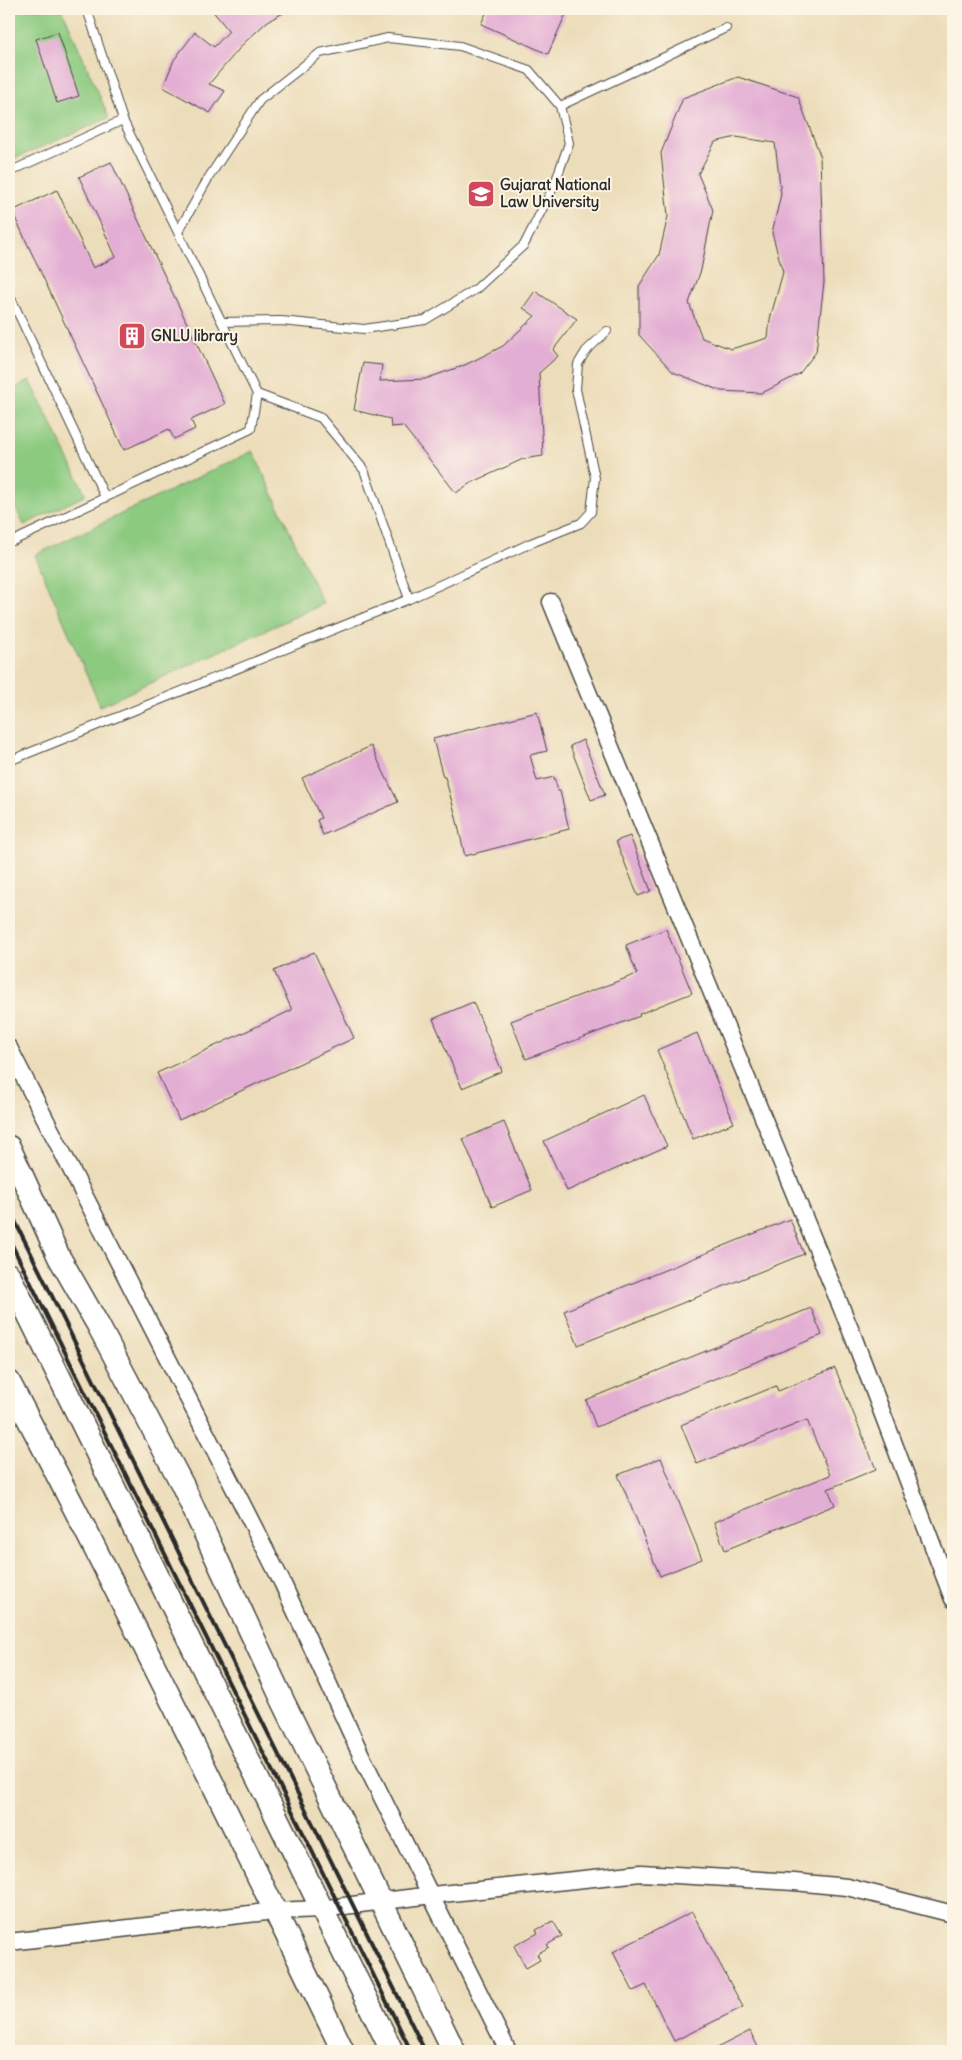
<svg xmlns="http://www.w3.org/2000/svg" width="962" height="2060" font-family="Delius,sans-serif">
<rect width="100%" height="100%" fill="#fcf5e5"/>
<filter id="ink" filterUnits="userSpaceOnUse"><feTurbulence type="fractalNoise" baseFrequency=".02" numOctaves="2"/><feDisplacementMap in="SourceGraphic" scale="10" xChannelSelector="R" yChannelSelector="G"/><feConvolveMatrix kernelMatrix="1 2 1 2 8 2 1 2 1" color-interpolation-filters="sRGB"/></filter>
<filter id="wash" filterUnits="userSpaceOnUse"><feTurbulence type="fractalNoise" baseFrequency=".0096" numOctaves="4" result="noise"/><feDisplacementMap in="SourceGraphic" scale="20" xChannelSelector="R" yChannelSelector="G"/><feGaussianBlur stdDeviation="1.12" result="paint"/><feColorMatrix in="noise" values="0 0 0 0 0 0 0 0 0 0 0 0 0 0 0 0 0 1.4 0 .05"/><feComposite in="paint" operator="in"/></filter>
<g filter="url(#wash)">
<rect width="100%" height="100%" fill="#ecddba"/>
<path fill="#8cca80" stroke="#5c7a56" d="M9,9H62L109,118L9,161Z
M30,380L86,495L24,525L9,494V391Z
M253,451L323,604L100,706L35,555Z"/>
<g id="blocks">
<path fill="#e3aed4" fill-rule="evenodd" d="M211,9H291L268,21L244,43L209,84L225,91L210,113L163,87L174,60L195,32L214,47L229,31Z
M488,9H568L548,54L481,24Z
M58,32L79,96L57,103L36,39Z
M738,77L798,97L820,155L824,282L816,352L799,374L762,393L721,391L673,372L639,335V286L659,255L668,216L661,153L683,98ZM736,137L775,143L781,194L772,233L783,272L770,319L768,338L731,349L702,338L689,303L701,270L713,210L698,174L715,142Z
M111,162L225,404L191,420L195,429L174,439L169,429L124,450L12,211L57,190L93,268L116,257L79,177Z
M535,291L577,319L553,350L558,356L539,373L543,456L523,459L469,484L456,493L403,426L391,427L390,419L354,410L363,363L382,365L380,381L425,379L465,365L503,346L535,316L523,308Z
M537,712L547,751L530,755L537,781L554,777L558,791H560L569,829L465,856L455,813L445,777H443L433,739Z
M583,740L605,795L591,800L570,746Z
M371,746L398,802L323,835L317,820L321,818L302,778Z
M630,836L651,891L638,896L616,841Z
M666,929L692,993L639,1014L640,1016L526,1059L511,1021L637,974L626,945Z
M314,952L354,1038L179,1120L157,1073L292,1010L274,971Z
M473,1002L502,1071L462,1088L433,1019Z
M697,1033L734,1123L693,1139L657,1050Z
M644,1095L667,1146L567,1191L544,1141Z
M504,1122L532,1190L492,1207L463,1139Z
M790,1219L804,1254L578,1345L564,1311Z
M811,1308L822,1335L596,1427L586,1400Z
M835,1368L876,1469L828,1489L835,1505L725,1550L714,1522L830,1475L807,1420L697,1464L681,1425L776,1386L778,1391Z
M661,1458L702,1559L660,1576L618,1475Z
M692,1912L743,2007L674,2041L646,1985L633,1991L613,1952Z
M553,1921L562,1936L547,1945L549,1947L537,1954L540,1960L526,1968L514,1946L538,1933L536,1930Z
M750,2031L760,2051H711Z"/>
</g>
</g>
<g filter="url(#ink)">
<use href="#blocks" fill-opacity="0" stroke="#484640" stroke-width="1"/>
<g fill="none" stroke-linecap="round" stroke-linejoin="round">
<g stroke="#484640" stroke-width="10">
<path id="lane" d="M87,9L123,120
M560,106L726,28
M9,172L123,120L257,394L251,429L13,541L9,533
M178,232L209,177L260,100L320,53L388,38L460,46L529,70L560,106L569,143L554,186L524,245L476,289L425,320L364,329L281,321L222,322
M9,294L105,497
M257,394L321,418L364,470L409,599
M9,761L409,599L531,543L581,523L591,512L595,478L576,389L578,364L586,351L607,331"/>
</g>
<g stroke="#484640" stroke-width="19">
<path id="street" d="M551,602L853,1336L953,1599
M9,1048L282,1582L361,1755L508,2051
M9,1942L275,1911L320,1909L432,1895L641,1873L794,1882L847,1887L953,1914"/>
</g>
<g stroke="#484640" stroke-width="25">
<path id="secondary" d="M9,1147L59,1257L98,1325L182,1484L282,1699L454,2051
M9,1275L392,2051
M9,1382C125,1603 235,1827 343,2051"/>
</g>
<use href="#lane" stroke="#fff" stroke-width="8"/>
<use href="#street" stroke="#fff" stroke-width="16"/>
<use href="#secondary" stroke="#fff" stroke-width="22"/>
<path stroke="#2b2b2b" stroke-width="4" d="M9,1209L425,2051
M9,1239L411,2051"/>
</g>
</g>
<defs>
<g id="university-square" transform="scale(1.4375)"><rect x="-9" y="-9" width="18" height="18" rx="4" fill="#d1495b" stroke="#fcf5e5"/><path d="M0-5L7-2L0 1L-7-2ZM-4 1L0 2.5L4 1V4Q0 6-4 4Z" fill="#fff"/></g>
<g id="building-square" transform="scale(1.4375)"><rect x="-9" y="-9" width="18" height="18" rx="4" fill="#d1495b" stroke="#fcf5e5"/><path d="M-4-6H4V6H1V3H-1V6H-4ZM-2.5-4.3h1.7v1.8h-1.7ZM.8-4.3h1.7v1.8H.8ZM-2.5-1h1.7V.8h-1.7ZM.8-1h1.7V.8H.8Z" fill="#fff"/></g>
</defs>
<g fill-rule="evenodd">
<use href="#university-square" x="481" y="194"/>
<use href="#building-square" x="132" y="336"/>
</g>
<g text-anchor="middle" stroke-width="4" stroke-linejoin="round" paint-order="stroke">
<g font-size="15" font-weight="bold" fill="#2b2b2b" stroke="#fcf5e5" text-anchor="start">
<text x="500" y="190">Gujarat National<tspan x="500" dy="17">Law University</tspan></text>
<text x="151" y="341">GNLU library</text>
</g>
</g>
<rect width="962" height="2060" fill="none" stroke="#fcf5e5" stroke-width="30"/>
</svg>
